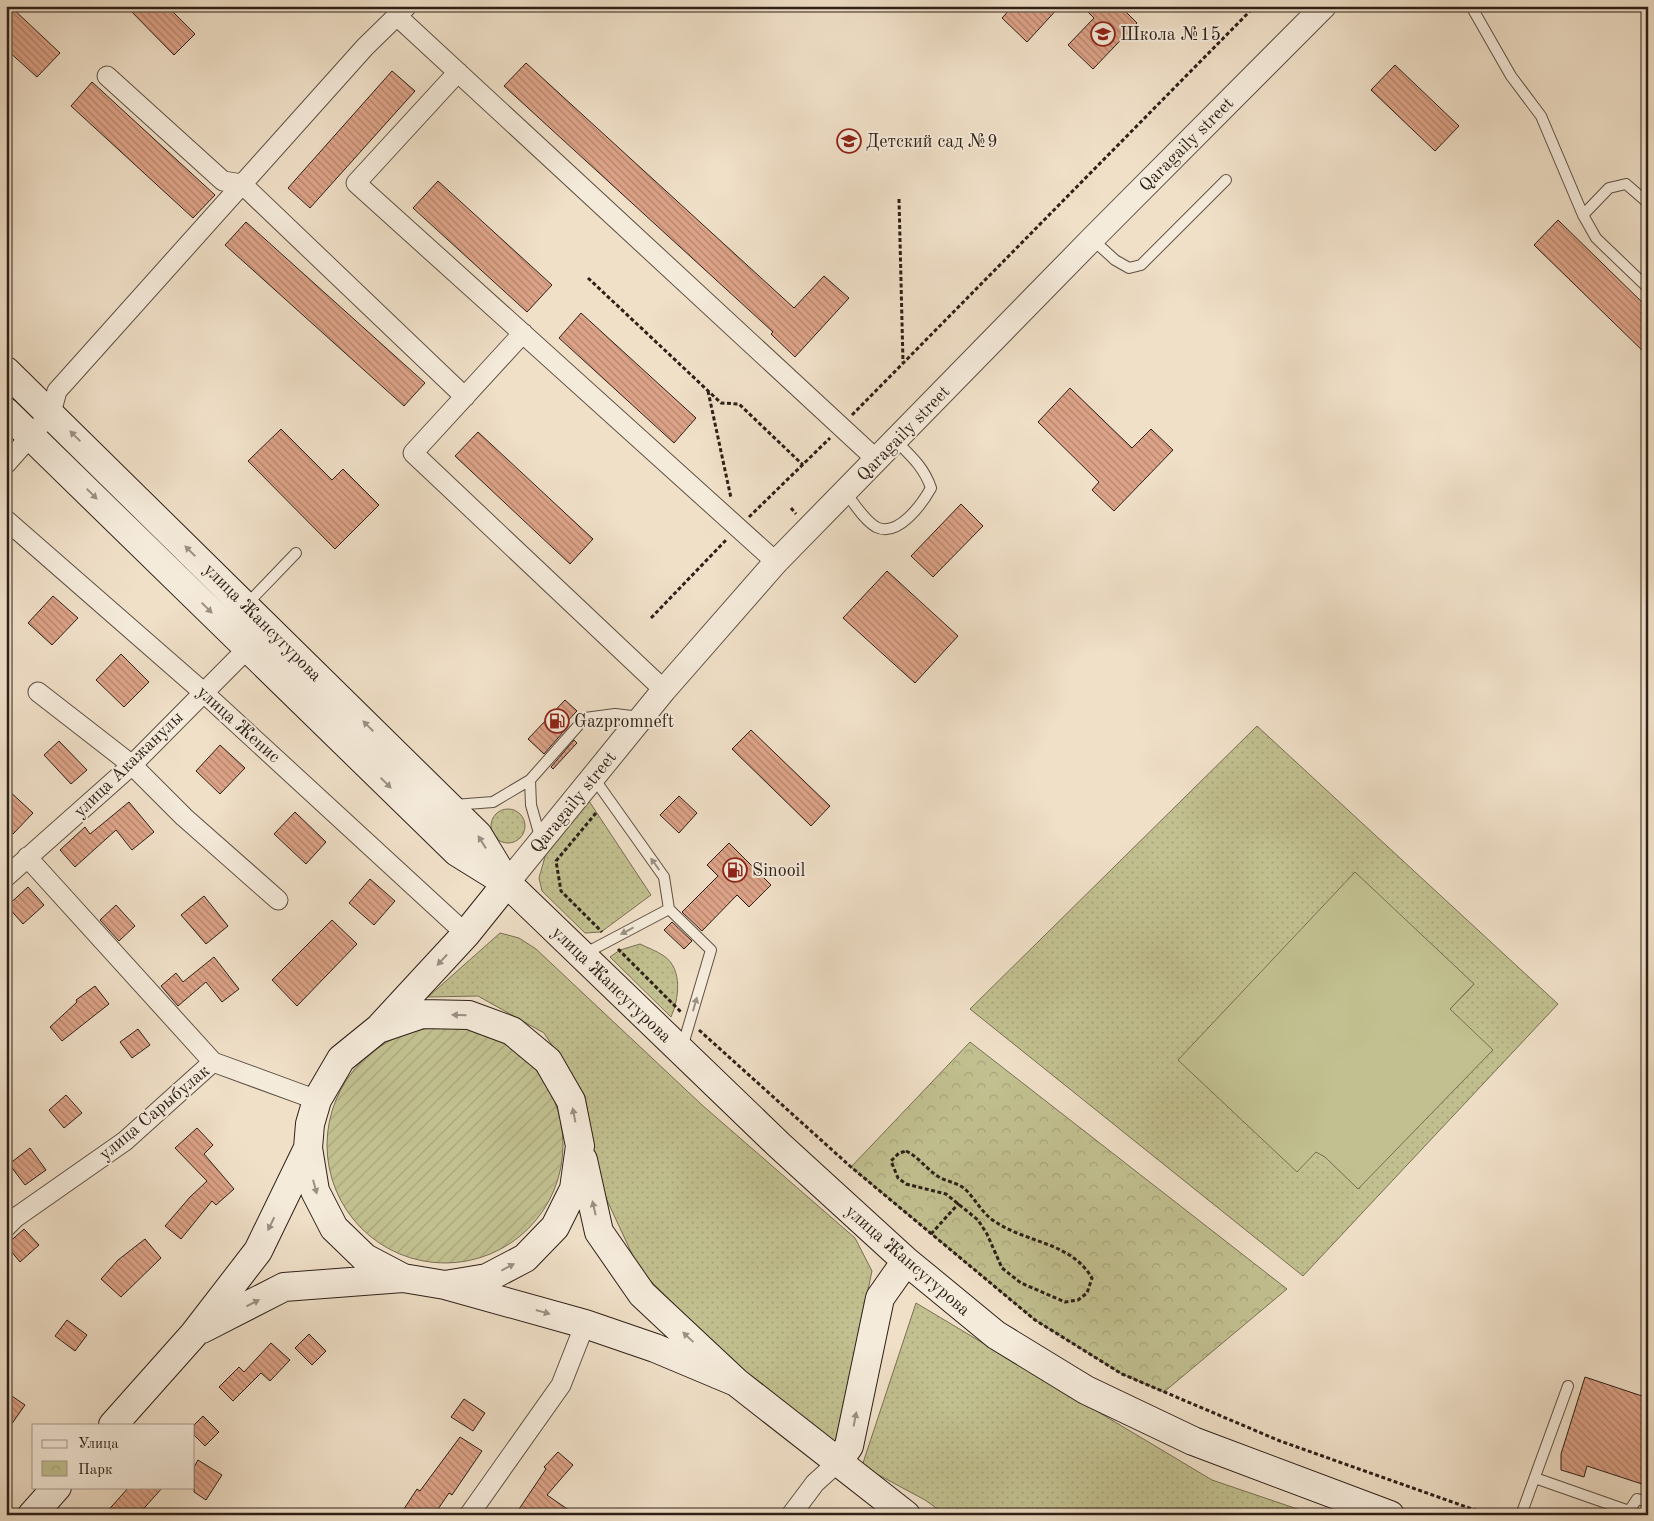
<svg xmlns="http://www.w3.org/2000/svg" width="1654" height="1521" font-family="'Old Standard TT',serif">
<defs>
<pattern id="grass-dots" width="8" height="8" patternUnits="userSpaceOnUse" patternTransform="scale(1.25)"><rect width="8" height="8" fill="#c2c090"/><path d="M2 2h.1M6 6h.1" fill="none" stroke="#a7a57b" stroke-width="1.8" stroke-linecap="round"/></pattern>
<pattern id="park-crowns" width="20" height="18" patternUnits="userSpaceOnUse" patternTransform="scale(1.25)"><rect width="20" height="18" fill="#c2c090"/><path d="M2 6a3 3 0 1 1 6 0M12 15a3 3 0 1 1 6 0" fill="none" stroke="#a7a57b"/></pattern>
<pattern id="garden-furrows" width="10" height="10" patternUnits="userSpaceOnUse" patternTransform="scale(1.25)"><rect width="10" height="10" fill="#c2c090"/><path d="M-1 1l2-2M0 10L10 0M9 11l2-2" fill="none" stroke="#a7a57b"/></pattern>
<pattern id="building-back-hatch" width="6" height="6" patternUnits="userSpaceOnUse" patternTransform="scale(1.25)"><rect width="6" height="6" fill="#dda388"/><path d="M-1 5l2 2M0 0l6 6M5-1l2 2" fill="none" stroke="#b4846e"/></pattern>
</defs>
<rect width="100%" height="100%" fill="#f0e0c8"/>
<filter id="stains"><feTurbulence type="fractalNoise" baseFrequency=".004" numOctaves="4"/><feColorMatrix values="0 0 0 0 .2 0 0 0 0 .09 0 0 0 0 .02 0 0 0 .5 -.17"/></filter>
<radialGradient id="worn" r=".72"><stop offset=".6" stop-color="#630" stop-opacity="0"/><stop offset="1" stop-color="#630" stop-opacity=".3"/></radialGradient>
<path fill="url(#grass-dots)" stroke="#787054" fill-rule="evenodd" d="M1257,726L1558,1004L1303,1276L970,1009ZM1474,984L1450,1009L1459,1018L1359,1189L1325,1157L1316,1151L1296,1171Z
M589,801L651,895L601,932L585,933L542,891L539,878L548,846Z
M491 826a17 17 0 1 1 34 0a17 17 0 1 1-34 0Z
M500,933L519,938L536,949L702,1105L855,1238L872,1271L835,1444L730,1361L639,1269L599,1183L585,1096L544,1033L478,996L428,997Z
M640,944C648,948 657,951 664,956C683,969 679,999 671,1017L610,957L620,950Z
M916,1303L1212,1480L1315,1515H946L925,1500L862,1466Z"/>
<path fill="url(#park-crowns)" stroke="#787054" d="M970,1042L1287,1289L1164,1392L1122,1374L1035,1320L851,1167Z"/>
<path fill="url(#garden-furrows)" stroke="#787054" d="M327 1145a118 118 0 1 1 236 0a118 118 0 1 1-236 0Z"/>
<path fill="#c2c090" stroke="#787054" d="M1355,872L1474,984L1450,1009L1493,1050L1358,1189L1325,1157L1316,1152L1297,1172L1178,1060Z"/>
<path fill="url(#building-back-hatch)" stroke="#2e2018" d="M6,6H10L60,53L37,77L6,49Z
M126,6H167L195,34L174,55Z
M1013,6H1060L1027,42L1002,18Z
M1082,6H1120L1137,23L1093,69L1068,45L1094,18Z
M526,63L794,308L824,276L849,298L795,357L771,334L773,332L504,86Z
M1395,65L1459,126L1435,151L1371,90Z
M392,71L415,91L310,208L288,188Z
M92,82L215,195L193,218L71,106Z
M438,181L552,285L527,312L413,208Z
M1558,220L1648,308V356L1534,245Z
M246,222L425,383L404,406L225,245Z
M581,313L696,418L674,443L559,338Z
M1070,388L1132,448L1151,429L1173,450L1114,511L1092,490L1099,482L1038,422Z
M281,429L332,480L343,469L379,505L335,549L248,461Z
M478,432L593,539L570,564L455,456Z
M961,504L983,526L933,577L911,556Z
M887,571L958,636L915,683L843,618Z
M53,596L78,618L52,645L28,623Z
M121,654L149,682L124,707L96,680Z
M565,700L577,711L561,728L564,731L544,754L528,739Z
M751,730L830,806L811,826L732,749Z
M574,740L577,743L553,769L551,767Z
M59,741L87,770L71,784L44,755Z
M220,745L245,768L220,794L196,771Z
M6,788L33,813L13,834L6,827Z
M679,796L697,813L679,833L660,815Z
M129,802L154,832L132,850L116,830L75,867L60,850L85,827L90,834Z
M295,812L326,842L306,864L274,834Z
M729,843L771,885L749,907L737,895L702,931L682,912L718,876L707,865Z
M370,879L395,901L374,925L349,903Z
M28,887L44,905L23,924L7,906Z
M204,896L228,926L206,944L181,915Z
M116,905L135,926L119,941L100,920Z
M332,920L357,944L297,1006L272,980Z
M672,922L692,941L684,949L664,930Z
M214,957L239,989L222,1002L206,982L178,1006L161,986L176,973L183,982Z
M95,986L109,1004L62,1041L50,1027L77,1002L76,1000Z
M138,1029L150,1045L132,1058L120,1042Z
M66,1095L82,1113L64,1128L49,1110Z
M197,1128L213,1145L204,1154L234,1189L216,1205L212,1201L181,1239L165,1226L190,1197L207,1181L175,1148Z
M30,1148L46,1170L25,1185L9,1164Z
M24,1229L39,1245L20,1262L6,1245Z
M145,1239L161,1258L121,1297L101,1279L118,1260Z
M67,1320L87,1335L75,1351L55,1336Z
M309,1334L326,1351L312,1365L295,1348Z
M271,1343L290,1360L270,1381L261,1373L233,1401L219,1387L239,1367L244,1372Z
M1585,1377L1648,1398V1486L1587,1466L1584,1477L1561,1470V1454Z
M6,1392L25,1405L6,1432Z
M464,1399L485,1413L473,1431L451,1417Z
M203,1416L219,1432L205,1446L194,1435V1425Z
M460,1437L482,1451L452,1495L449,1493L434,1515H400L417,1489L420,1491Z
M558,1452L573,1465L547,1495L576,1515H515L546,1469L544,1467Z
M198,1460L222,1475L206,1500L194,1492V1467Z
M129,1487H163L138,1515H104Z"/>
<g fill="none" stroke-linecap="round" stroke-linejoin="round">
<g stroke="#5e5044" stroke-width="12">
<path id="service" d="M272,6H293
M1471,6L1511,76L1541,116L1583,215L1596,238L1648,288
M1583,215L1609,188L1626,184L1648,203
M1092,239L1115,260L1129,268L1141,265L1226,180
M845,492C854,503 864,520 876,527C898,538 922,504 931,488C924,467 910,455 895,440
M247,604L296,553
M593,777L664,877L669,909
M530,780L531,805L541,840
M454,805L493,802L530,780L585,718L615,714L640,717
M582,955L669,909L711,950L682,1048
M1535,1478L1629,1511L1637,1499L1648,1502
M1521,1515L1568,1386"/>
</g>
<g stroke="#5e5044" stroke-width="21">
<path id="minor" d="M397,16L877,460
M458,72L356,183L776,562
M107,76L223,181L242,184L465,397
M523,333L413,453L664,690
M6,464L51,413L57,391L365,47L407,6
M6,520L203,692L466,934
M38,692L132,765L184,817L278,900
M27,857L213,1062
M6,877L132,765L248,648
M6,1227L15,1218L125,1141L213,1062L317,1100
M469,1515L561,1385L585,1324
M791,1515L815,1483L837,1463"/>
</g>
<g stroke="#5e5044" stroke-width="26">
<path id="tertiary" d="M507,883L664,690L776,562L1092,239L1324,6"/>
</g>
<g stroke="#2e2018" stroke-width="30">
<path id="secondary" d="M6,371L478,835L504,878
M6,412L457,852L507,883L779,1145L906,1261L996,1335L1086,1390L1193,1441L1390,1515
M381,1026L466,934L507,883
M583,1160L599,1232L642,1294L736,1382L906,1515
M445,1285L487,1278L525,1258L555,1227L574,1189L580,1146L571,1101L548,1061L512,1031L469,1015L422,1014L378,1029L341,1059L317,1100L310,1124L308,1148L315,1191L334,1228L365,1258L403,1278L445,1285L585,1324L655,1348L736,1382
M202,1329L284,1287L403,1278
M113,1425L194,1334L258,1251L308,1148
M837,1463L849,1446L880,1298L906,1261
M32,1515L57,1487"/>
</g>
<path stroke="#2e2018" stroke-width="3" stroke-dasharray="4 2.5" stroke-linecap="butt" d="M899,199L903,363
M588,278L721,403L739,404L803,465
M708,391L731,498
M852,415L1255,6
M791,508L796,514
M749,517L830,438
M651,618L727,539
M596,813L556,861L561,891L602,932
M618,949L681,1012
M699,1030L851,1167L1035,1320L1122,1374L1280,1441L1489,1515
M906,1151C919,1157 926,1169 939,1177C948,1182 959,1183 966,1190C976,1200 982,1213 994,1221C1026,1243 1071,1242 1092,1278L1087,1293L1078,1300L1065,1302L1021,1283L1002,1268L987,1234L978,1220L946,1194L906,1184L898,1178L891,1161L899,1153Z
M931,1234L959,1203"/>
<use href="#service" stroke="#f5ebdb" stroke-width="10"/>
<use href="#minor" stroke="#f5ebdb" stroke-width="19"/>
<use href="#tertiary" stroke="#f5ebdb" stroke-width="24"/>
<use href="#secondary" stroke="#f5ebdb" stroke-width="28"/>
</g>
<defs><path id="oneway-solid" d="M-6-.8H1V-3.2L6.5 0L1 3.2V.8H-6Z" transform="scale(1.25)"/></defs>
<g fill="#9b9083">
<use href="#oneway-solid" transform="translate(75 436) rotate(-135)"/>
<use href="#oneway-solid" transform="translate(92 494) rotate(45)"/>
<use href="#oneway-solid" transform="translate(190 551) rotate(-135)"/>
<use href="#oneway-solid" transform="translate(207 608) rotate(45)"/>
<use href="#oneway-solid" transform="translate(368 726) rotate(-135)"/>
<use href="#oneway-solid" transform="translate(386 783) rotate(44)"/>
<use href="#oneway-solid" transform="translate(482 842) rotate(-122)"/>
<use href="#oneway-solid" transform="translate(655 864) rotate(-126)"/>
<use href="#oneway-solid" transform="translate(627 931) rotate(152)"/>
<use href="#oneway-solid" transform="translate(442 960) rotate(133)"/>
<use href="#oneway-solid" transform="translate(695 1004) rotate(-74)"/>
<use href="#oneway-solid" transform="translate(459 1015) rotate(-179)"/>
<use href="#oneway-solid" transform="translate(574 1115) rotate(-101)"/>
<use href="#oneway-solid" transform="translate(315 1187) rotate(75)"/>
<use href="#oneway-solid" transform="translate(594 1208) rotate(-103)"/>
<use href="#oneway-solid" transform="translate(271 1224) rotate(116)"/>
<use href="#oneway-solid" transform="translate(508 1267) rotate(-28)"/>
<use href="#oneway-solid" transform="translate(253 1303) rotate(-27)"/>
<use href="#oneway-solid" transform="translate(543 1312) rotate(16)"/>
<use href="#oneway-solid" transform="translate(688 1337) rotate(-137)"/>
<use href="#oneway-solid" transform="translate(855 1419) rotate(-79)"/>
</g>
<defs>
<g id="school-ring" transform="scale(1.25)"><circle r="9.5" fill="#f5ebdb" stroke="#8f2418" stroke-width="1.5"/><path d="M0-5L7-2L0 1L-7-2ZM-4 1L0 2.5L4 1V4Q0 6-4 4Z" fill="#8f2418"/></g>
<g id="fuel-ring" transform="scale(1.25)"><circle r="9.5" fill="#f5ebdb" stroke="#8f2418" stroke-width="1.5"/><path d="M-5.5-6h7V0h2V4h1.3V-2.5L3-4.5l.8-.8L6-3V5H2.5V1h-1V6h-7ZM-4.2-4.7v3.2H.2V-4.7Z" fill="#8f2418"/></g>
</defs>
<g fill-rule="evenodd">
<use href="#school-ring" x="1103" y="34"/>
<use href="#school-ring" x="849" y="141"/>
<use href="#fuel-ring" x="557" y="721"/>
<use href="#fuel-ring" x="735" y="870"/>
</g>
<g text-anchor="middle" stroke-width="4" stroke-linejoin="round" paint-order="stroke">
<g font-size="18" fill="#2e2018" stroke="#f5ebdb" text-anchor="start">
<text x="1120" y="40">Школа №15</text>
<text x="866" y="147">Детский сад №9</text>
<text x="574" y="727">Gazpromneft</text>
<text x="752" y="876">Sinooil</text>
</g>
<g font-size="18" fill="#2e2018" stroke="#f5ebdb">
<text transform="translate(1186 144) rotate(-45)" y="6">Qaragaily street</text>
<text transform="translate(903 433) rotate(-46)" y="6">Qaragaily street</text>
<text transform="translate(263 622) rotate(45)" y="6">улица Жансугурова</text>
<text transform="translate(239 724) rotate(42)" y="6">улица Женис</text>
<text transform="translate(128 764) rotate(-44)" y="6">улица Акажанулы</text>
<text transform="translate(573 802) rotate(-51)" y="6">Qaragaily street</text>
<text transform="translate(612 984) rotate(44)" y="6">улица Жансугурова</text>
<text transform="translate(154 1112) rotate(-40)" y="6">улица Сарыбулак</text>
<text transform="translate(908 1260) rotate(41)" y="6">улица Жансугурова</text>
</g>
</g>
<rect width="1654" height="1521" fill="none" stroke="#f0e0c8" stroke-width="25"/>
<rect x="8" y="8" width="1639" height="1506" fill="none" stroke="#2e2018" stroke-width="2.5"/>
<rect x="12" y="12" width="1629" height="1496" fill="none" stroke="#2e2018"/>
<rect x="32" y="1424" width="162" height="65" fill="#f5ebdb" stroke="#a59a8d"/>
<rect x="42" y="1440" width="25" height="8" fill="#f5ebdb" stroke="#a59a8d"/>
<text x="78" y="1448" font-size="15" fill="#2e2018">Улица</text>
<rect x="42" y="1461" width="25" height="15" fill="url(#park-crowns)" stroke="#a59a8d"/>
<text x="78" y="1474" font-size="15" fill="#2e2018">Парк</text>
<rect width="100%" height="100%" filter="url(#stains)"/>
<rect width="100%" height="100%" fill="url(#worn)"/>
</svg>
